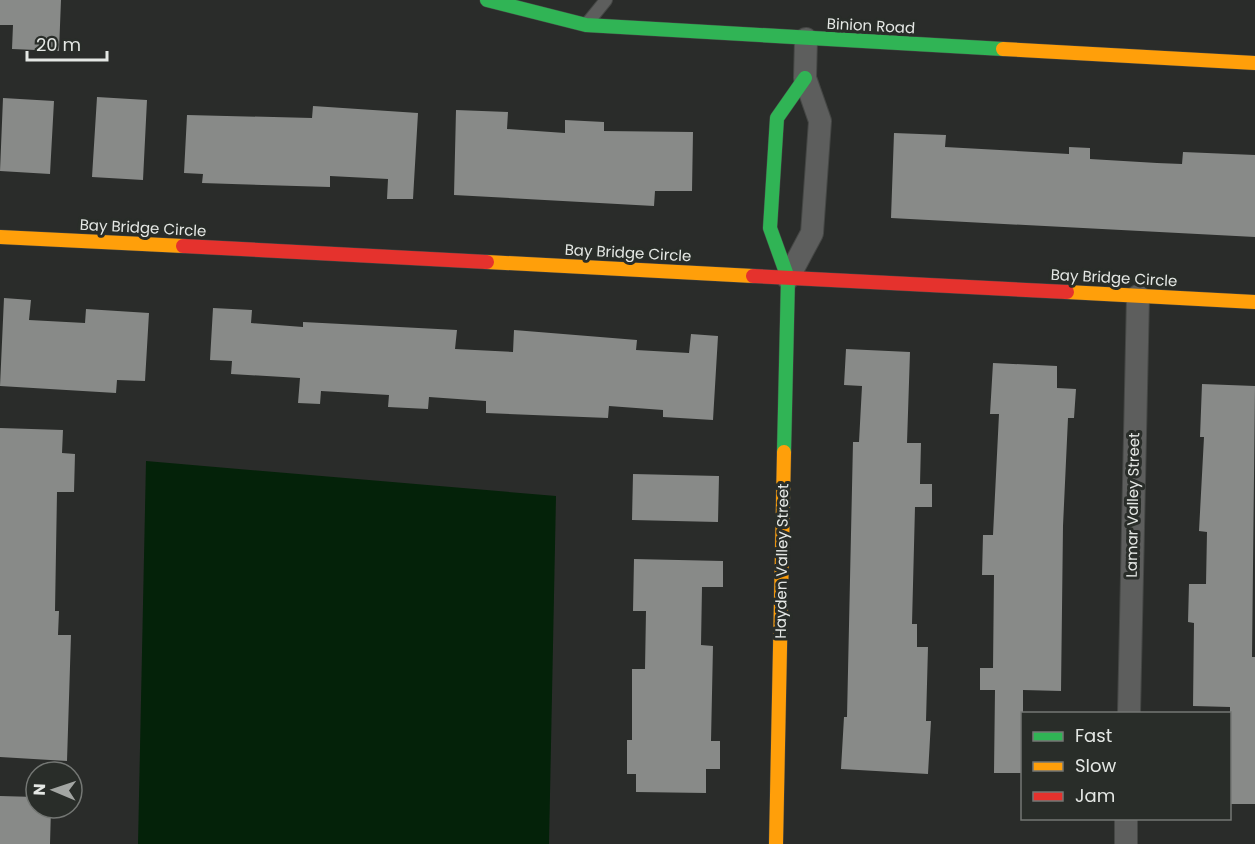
<svg xmlns="http://www.w3.org/2000/svg" width="1255" height="844" font-family="Poppins,sans-serif">
<rect width="100%" height="100%" fill="#2a2c2a"/>
<path fill="#042209" d="M146,461L556,496L549,844H138Z"/>
<path fill="#888a88" d="M0,0H61L59,51L12,49L13,25H0Z
M97,97L147,100L143,180L92,177Z
M3,98L54,101L50,174L0,171Z
M313,106L418,113L413,199H387L388,179L330,176V187L232,184L202,183L203,174L184,173L187,115L312,118Z
M456,110L508,112L507,129L565,133V120L604,122V131L693,132L692,191H655L654,206L454,195Z
M894,133L946,135L945,147L1069,154V147L1090,148V159L1157,163L1182,164L1183,152L1255,155V237L891,218Z
M4,298L31,300L29,320L85,323L86,309L149,313L145,381L117,380L116,393L0,386Z
M213,308L252,310L251,323L303,327V322L457,330L455,349L513,352L514,330L637,340L636,350L689,353L691,334L718,336L713,420L663,417V410L609,406L608,418L486,413V401L429,397L428,409L388,407L389,395L321,391L320,404L298,403L300,378L231,374L232,361L210,360Z
M846,349L910,352L907,443H921L920,484H932V507H915L912,624H917V647H928L926,721H931L928,774L841,769L844,717H847L853,442H859L862,386L844,385Z
M993,363L1057,366V388L1076,389L1074,418H1068L1063,526L1061,691L1023,690V773H994L995,690H980V668H993L994,575H982L983,535H993L999,414H990Z
M1202,384L1255,386L1252,657H1255V804H1230V707L1193,706L1194,623L1188,622L1189,584H1206L1207,532L1199,531L1204,437H1200Z
M0,428L63,430L62,453L75,454L74,492H57L55,611H59L58,635H71L67,761L0,757Z
M633,474L719,476L718,522L632,520Z
M634,559L723,561V587H702L701,645L713,646L711,741H720V769H706V793L636,792V774H627V740H632V669H645L646,611H633Z
M0,796L36,797V808H51L50,844H0Z"/>
<g fill="none" stroke-linecap="round" stroke-linejoin="round">
<g stroke="#454745" stroke-width="14">
<path id="lane" d="M589,21L606,0"/>
</g>
<g stroke="#454745" stroke-width="24">
<path id="street" d="M788,278L812,233L820,121L805,78L806,39
M1129,714L1138,296
M1126,844V818"/>
</g>
<g stroke="#454745" stroke-width="15">
<path id="fast" d="M487,0L586,25L1003,49
M784,452L788,278L770,228L777,118L805,78"/>
</g>
<g stroke="#454745" stroke-width="15">
<path id="slow" d="M1003,49L1255,63
M0,237L183,246
M487,262L753,276
M1067,292L1255,302
M776,844L784,452"/>
</g>
<g stroke="#454745" stroke-width="15">
<path id="jam" d="M183,246L487,262
M753,276L1067,292"/>
</g>
<use href="#lane" stroke="#5d5e5d" stroke-width="12"/>
<use href="#street" stroke="#5d5e5d" stroke-width="22"/>
<use href="#fast" stroke="#30b455" stroke-width="14"/>
<use href="#slow" stroke="#ff9f0a" stroke-width="14"/>
<use href="#jam" stroke="#e5322d" stroke-width="14"/>
</g>
<g text-anchor="middle" stroke-width="6" stroke-linejoin="round" paint-order="stroke">
<g font-size="15" fill="#e4e7e4" stroke="#292d29">
<text transform="translate(871 26) rotate(3)" y="5">Binion Road</text>
<text transform="translate(143 228) rotate(3)" y="5">Bay Bridge Circle</text>
<text transform="translate(628 253) rotate(3)" y="5">Bay Bridge Circle</text>
<text transform="translate(1114 278) rotate(3)" y="5">Bay Bridge Circle</text>
<text transform="translate(1133 505) rotate(-89)" y="5">Lamar Valley Street</text>
<text transform="translate(782 561) rotate(-89)" y="5">Hayden Valley Street</text>
</g>
</g>
<rect x="1021" y="712" width="210" height="108" fill="#292d29" stroke="#747774" stroke-width="1.5"/>
<rect x="1033" y="732" width="30" height="9" fill="#30b455" stroke="#747774" stroke-width="1.5"/>
<text x="1075" y="742" font-size="18" fill="#e4e7e4">Fast</text>
<rect x="1033" y="762" width="30" height="9" fill="#ff9f0a" stroke="#747774" stroke-width="1.5"/>
<text x="1075" y="772" font-size="18" fill="#e4e7e4">Slow</text>
<rect x="1033" y="792" width="30" height="9" fill="#e5322d" stroke="#747774" stroke-width="1.5"/>
<text x="1075" y="802" font-size="18" fill="#e4e7e4">Jam</text>
<g transform="translate(54 790) rotate(272)"><circle r="28" fill="#292d29" stroke="#747774" stroke-width="1.5"/>
<path d="M0-4.5L10 22L0 15L-10 22Z" fill="#a3a6a3"/>
<text y="-9" font-size="16" font-weight="bold" text-anchor="middle" fill="#e4e7e4">N</text>
</g>
<path d="M27 51v9h80v-9" fill="none" stroke="#e4e7e4" stroke-width="3"/>
<text x="36" y="51" font-size="18" fill="#e4e7e4" stroke="#292d29" stroke-width="4.5" paint-order="stroke">20 m</text>
</svg>
